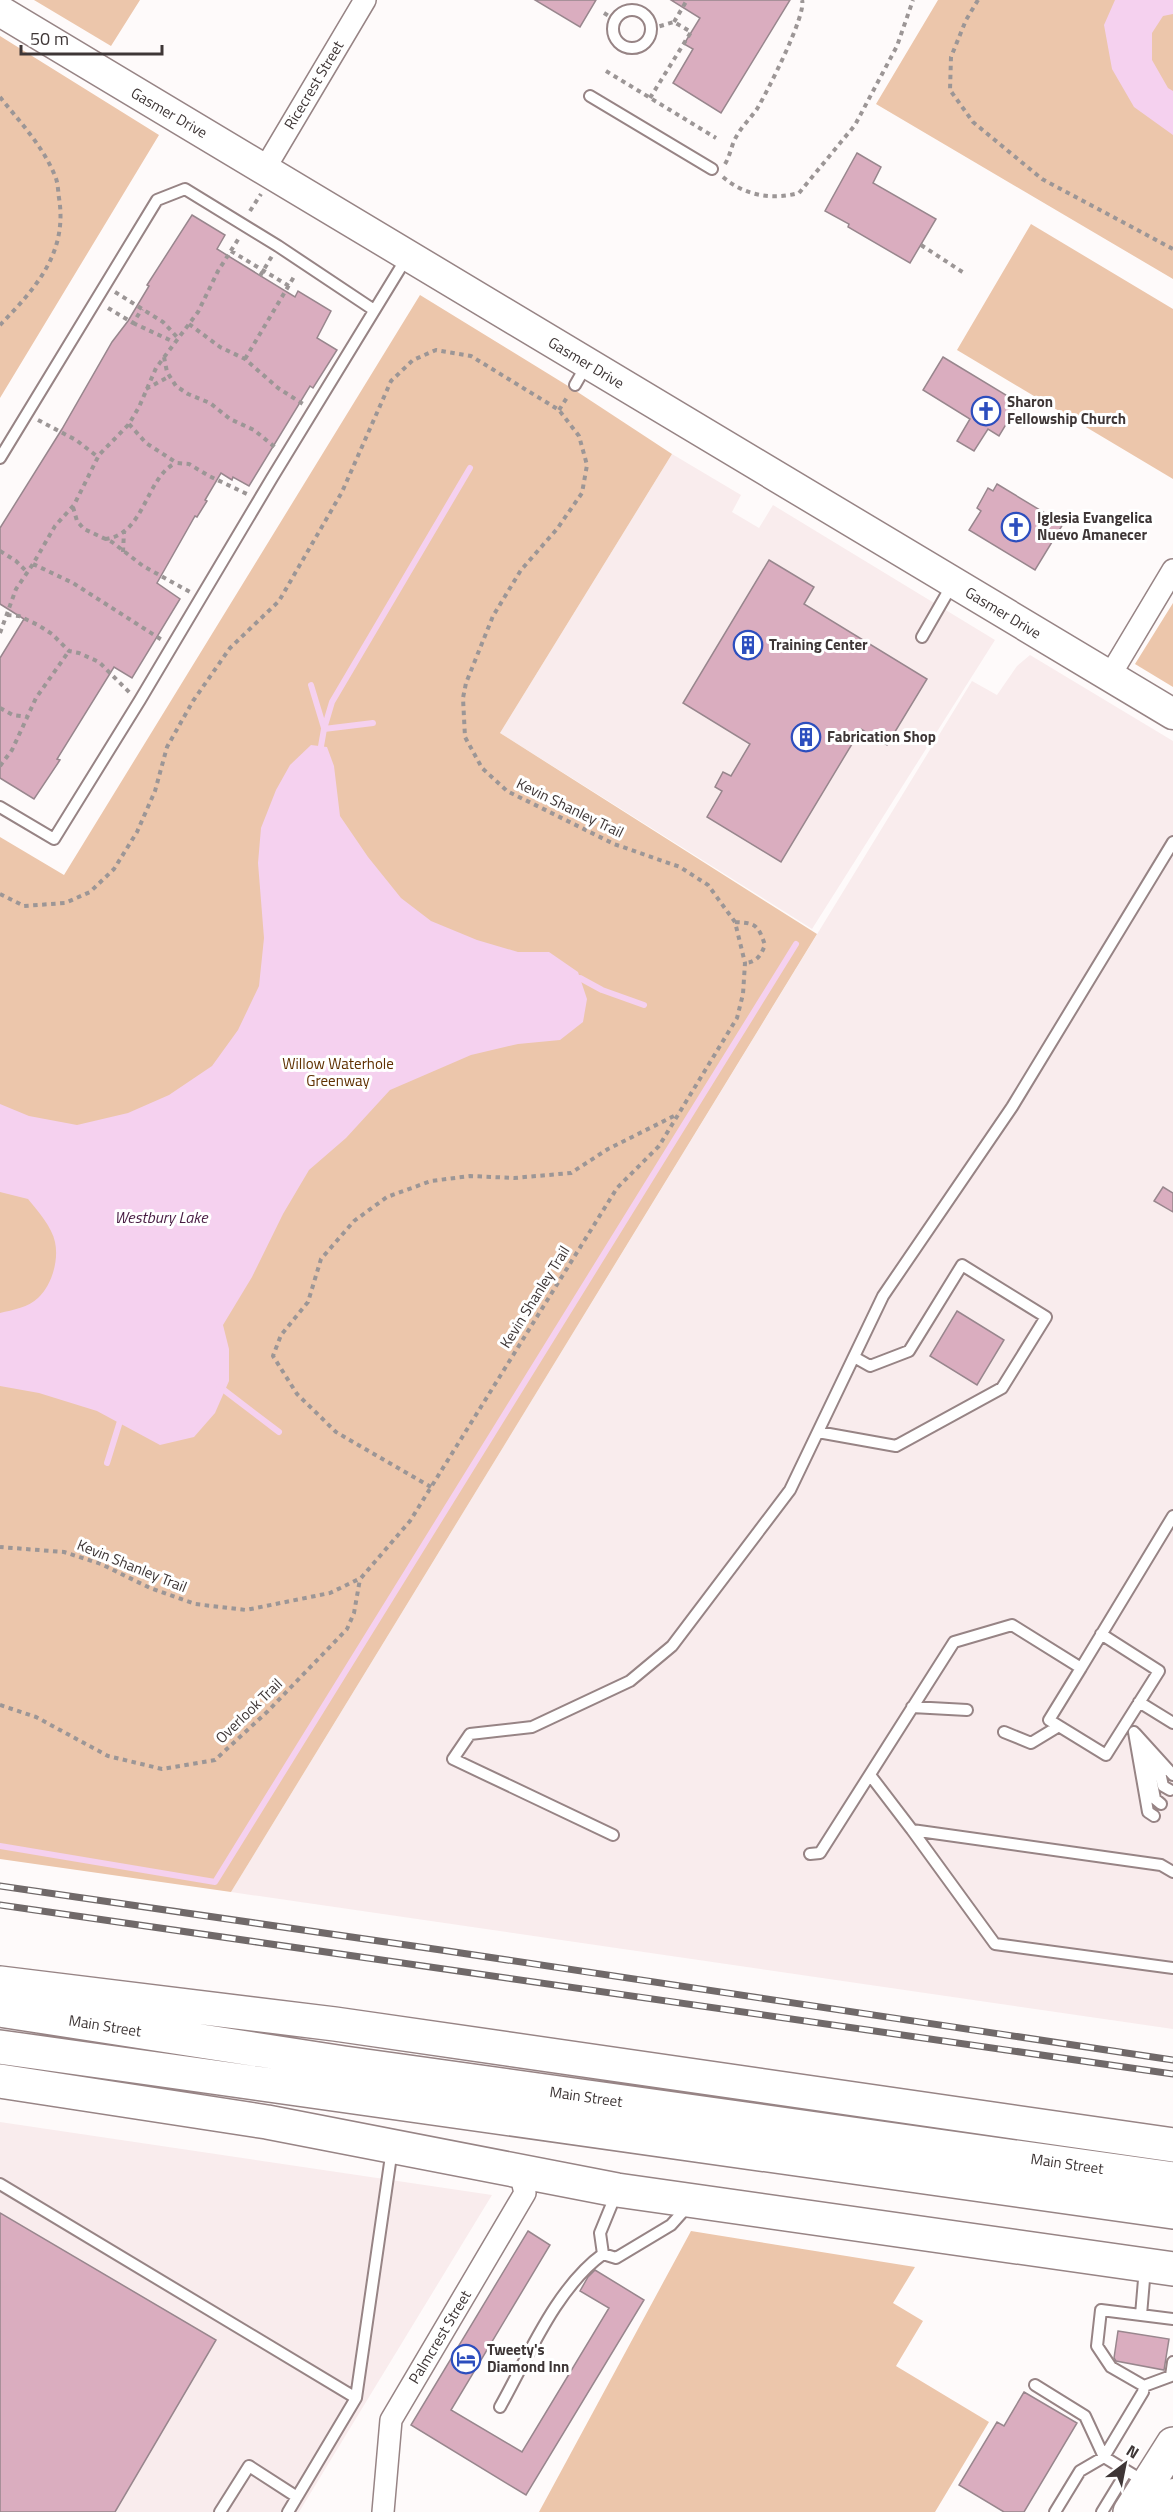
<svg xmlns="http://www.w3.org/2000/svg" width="1173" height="2512" font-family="'Titillium Web',sans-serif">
<rect width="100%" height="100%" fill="#fefafa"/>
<path fill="#f9eced" d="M672,454L741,495L732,512L759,528L773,505L995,640L812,929L500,733Z
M1030,655L1173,741V2029L231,1892L972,681L997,695L1017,666Z
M0,2122L492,2195L299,2512H0Z"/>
<path fill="#ecc6ab" d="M34,0H140L111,46Z
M938,0H1173V279L876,104Z
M0,36L159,135L0,398Z
M1031,224L1173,309V479L957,350Z
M420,295L573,389L672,454L500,733L817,934L231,1892L0,1859V837L64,875Z
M1173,603V687L1135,664Z
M691,2231L915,2267L893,2303L923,2321L896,2366L989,2422L935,2512H539Z"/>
<path fill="#f5d1ef" d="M1115,0H1173V14L1163,16L1152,33V60L1168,88L1173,91V135L1134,107L1112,69L1104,25Z
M311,745L327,747L334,766L340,816L368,857L401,898L431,921L477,940L518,952H549L578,972L587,999L583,1022L560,1040L518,1044L471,1055L390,1090L346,1138L309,1170L283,1214L252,1277L223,1325L229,1349V1381L215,1413L194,1437L160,1445L97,1411L39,1393L0,1386V1313C13,1310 29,1307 38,1298C52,1285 59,1260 55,1242C52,1227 38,1211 28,1199L0,1192V1104L29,1116L77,1125L128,1113L169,1095L212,1066L238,1030L259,986L264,938L258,863L261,828L276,790L290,765Z"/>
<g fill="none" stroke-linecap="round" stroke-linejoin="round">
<path stroke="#f5d1ef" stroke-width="6" d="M311,685L324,728
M324,729L332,702L470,468
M320,752L324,729L373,723
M572,978H580L602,990L644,1005
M220,1387L279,1432
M107,1463L121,1418
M0,1846L215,1882L796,944"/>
</g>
<path fill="#daadbf" stroke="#98868d" stroke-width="1.5" d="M535,0H596L580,27Z
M671,0H790L721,113L673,83L693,49L684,44L700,18Z
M857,153L881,167L873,183L936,219L910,263L848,227L849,224L825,211Z
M192,215L225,235L217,249L295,297L298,291L331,311L317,338L337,350L313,388L310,386L249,486L233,477L232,480L221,473L205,500L207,501L197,517L195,516L157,583L180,599L132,678L114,667L57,759L60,760L34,799L0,778V658L24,619L0,604V528L62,429L112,342L128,321L149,286L147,285Z
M943,357L1019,403L999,436L988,429L974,451L957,441L970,419L923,390Z
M997,484L1063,524L1035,570L969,530L981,511L977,508L988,488L993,491Z
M769,560L814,587L804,604L927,679L887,745L861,729L781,862L707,817L722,791L715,787L723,772L731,776L750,744L683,703Z
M1163,1187L1173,1193V1212L1154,1201Z
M957,1311L1004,1340L977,1385L930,1356Z
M0,2213L216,2340L115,2512H0Z
M528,2231L550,2245L451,2410L522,2452L609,2308L580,2291L588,2277L595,2270L644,2300L526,2495L411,2425Z
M1118,2331L1169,2339L1164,2370L1116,2361L1114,2358Z
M1024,2392L1077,2423L1024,2512H1004L959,2485L997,2422L1004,2426Z"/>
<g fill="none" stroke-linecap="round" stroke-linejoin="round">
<g stroke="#978485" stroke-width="14">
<path id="lane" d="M613 29a19 19 0 1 1 38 0a19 19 0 1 1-38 0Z
M590,96L712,169
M575,385L587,364
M0,458L157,200L185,189L278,246L374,310
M922,637L953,583
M0,807L54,839L140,700L272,478L407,257
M818,1432L896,1446L1002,1388L1046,1317L962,1265L909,1351L870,1366L854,1357
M1081,1668L1049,1720L1106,1755L1159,1671L1101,1634
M1139,1702L1173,1723
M912,1707L967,1710
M1004,1732L1031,1743L1059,1726
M1134,1732L1148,1812L1154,1816
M1135,1733L1173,1775
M1145,1746L1155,1799L1161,1804
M1157,1759L1163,1786L1170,1790
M870,1775L912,1830L1161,1865L1173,1872
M912,1830L995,1944L1173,1968
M613,1835L453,1759L470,1734L532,1727L630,1681L672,1646L790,1490L883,1296L1012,1107L1173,842
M810,1854L820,1853L954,1642L1012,1625L1081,1668L1173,1516
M0,2184L356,2398L392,2149
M616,2194L600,2233L603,2254L616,2258L671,2225L688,2206
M1141,2315L1145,2268
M1173,2319L1101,2310L1097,2346L1111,2367L1144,2386L1171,2376L1173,2362
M1035,2385L1085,2416L1104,2457L1145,2482
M500,2407C528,2357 556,2288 603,2254
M220,2512L249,2466L297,2497
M288,2512L356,2398
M1055,2512L1080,2471L1104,2457L1143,2392L1144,2386
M1102,2512L1127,2471"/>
</g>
<g stroke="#978485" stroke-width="24">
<path id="street" d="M264,170L365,0
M1109,677L1173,570
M383,2512L391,2420L525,2193L520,2172"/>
</g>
<g stroke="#978485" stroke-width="33">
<path id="secondary" d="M0,11L1173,714
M1162,2512L1173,2494"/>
</g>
<g stroke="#978485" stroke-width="36">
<path id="highway" d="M0,1983L335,2024L1173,2145
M0,2010L344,2063L1173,2179
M0,2047L1173,2212
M0,2081L267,2122L617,2190L1173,2269
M1130,2512L1173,2444"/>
</g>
<path stroke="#9c9696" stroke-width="4" stroke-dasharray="4.5 4.5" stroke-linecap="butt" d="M978,0L966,20L951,57L950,90L973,122L1042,179L1173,249
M604,13L615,20
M674,22L687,0
M606,71L716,138
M0,97C19,121 43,146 55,176C58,182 58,191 59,198C68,253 35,289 0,325
M650,98L691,32L674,22L650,29
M725,164C730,156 731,147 735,139C741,127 750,119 757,109C767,92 807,14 802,0
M723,177C745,196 772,200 799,193L855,125L897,46L913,0
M250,211L261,194
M921,245L964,273
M231,251L289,286
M260,276L272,256
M115,292L163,322L177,337
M108,308L133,323L142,309
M133,323L174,342
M189,324L220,347L245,359L278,388L303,404
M164,357L167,372L176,386L188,394L210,403L230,419L254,430L276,448
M245,359L295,275
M146,389L170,376
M559,410L568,396
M38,420L76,440L98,457
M129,424L146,443L177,463L189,464L209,476L247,494
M73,507L77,521L84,529L112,542L143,566L190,592
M105,539C145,535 146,476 176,463
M0,551L16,561L27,572
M123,552L124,532
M33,564L73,583L162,640
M7,615L19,616L38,625L52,634L69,651L79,653L99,662L130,693
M0,633L16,589L33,564L55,526L74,505L99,455L129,424L139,407L156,368L198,312L218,271L239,238
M0,708L13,715L28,717
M0,766L12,750L36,698L69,651
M0,894L24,906L65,903L90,892L114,869L137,832L155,791L167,747L193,701L230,648L279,601L342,492L391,381L413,360L436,350L471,356L559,410L579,436L587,465L582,493L557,529L521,570L493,616L466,683L463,698L465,737L482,768L507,791L614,844L680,867L708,885L735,922L745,963L743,994L737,1018L659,1146L617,1188L410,1521L361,1578L330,1593L246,1610L195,1604L150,1588L101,1564L64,1552L0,1547
M735,922C756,923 758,925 765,945C761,955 757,962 745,963
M431,1487L336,1432L297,1394L273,1356L281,1335L308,1302L321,1259L354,1221L387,1197L431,1181L470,1176L514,1178L571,1173L608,1149L678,1114
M0,1705L36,1717L108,1756L162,1769L215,1760L268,1711L347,1629L354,1613L360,1579"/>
<use href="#lane" stroke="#fff" stroke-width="10"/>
<use href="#street" stroke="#fff" stroke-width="21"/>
<use href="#secondary" stroke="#fff" stroke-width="30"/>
<use href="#highway" stroke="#fff" stroke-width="33"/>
<g stroke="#706969" stroke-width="7">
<path id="rail" d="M0,1886L441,1950L1173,2060
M0,1905L1173,2074"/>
</g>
<use href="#rail" stroke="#fff" stroke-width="4.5" stroke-dasharray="14" stroke-linecap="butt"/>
</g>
<defs>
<g id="church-ring" transform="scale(1.5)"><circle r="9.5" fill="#fff" stroke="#2c4ebe" stroke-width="1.5"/><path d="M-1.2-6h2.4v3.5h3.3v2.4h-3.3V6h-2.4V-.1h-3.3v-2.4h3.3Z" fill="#2c4ebe"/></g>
<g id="building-ring" transform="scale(1.5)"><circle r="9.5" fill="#fff" stroke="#2c4ebe" stroke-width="1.5"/><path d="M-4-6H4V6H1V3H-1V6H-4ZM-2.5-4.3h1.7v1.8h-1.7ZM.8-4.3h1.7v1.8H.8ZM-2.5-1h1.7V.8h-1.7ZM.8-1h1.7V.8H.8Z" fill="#2c4ebe"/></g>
<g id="hotel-ring" transform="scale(1.5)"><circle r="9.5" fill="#fff" stroke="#2c4ebe" stroke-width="1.5"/><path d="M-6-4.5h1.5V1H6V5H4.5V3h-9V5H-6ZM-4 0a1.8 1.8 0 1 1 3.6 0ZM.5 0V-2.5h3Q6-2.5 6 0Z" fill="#2c4ebe"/></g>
</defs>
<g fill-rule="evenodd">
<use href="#church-ring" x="986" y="411"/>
<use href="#church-ring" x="1016" y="527"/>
<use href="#building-ring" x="748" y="645"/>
<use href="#building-ring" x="806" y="737"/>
<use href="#hotel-ring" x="466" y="2359"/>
</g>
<g text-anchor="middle" stroke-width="6" stroke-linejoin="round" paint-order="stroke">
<g font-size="15" fill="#3e3636" stroke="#fff">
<text transform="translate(314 85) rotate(-59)" y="5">Ricecrest Street</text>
<text transform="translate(169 113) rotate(30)" y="5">Gasmer Drive</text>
<text transform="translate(586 363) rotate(31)" y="5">Gasmer Drive</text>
<text transform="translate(1003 613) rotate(31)" y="5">Gasmer Drive</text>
<text transform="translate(570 808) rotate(26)" y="5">Kevin Shanley Trail</text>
<text transform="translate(535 1297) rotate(-58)" y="5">Kevin Shanley Trail</text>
<text transform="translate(132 1566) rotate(22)" y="5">Kevin Shanley Trail</text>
<text transform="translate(249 1711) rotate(-44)" y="5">Overlook Trail</text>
<text transform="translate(105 2026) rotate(9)" y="5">Main Street</text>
<text transform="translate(586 2097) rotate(8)" y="5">Main Street</text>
<text transform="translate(1067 2164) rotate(8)" y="5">Main Street</text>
<text transform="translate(440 2337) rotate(-59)" y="5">Palmcrest Street</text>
</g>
<g font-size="15" font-weight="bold" fill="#3e3636" stroke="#fff" text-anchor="start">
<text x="1007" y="407">Sharon<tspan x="1007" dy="17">Fellowship Church</tspan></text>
<text x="1037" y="523">Iglesia Evangelica<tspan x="1037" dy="17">Nuevo Amanecer</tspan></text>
<text x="769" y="650">Training Center</text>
<text x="827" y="742">Fabrication Shop</text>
<text x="487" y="2355">Tweety's<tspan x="487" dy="17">Diamond Inn</tspan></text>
</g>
<g font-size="15" fill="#5f3000" stroke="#fff">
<text x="338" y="1069">Willow Waterhole<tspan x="338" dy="17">Greenway</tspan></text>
</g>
<g font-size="16" font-style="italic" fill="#471b42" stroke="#fff">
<text x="161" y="1223">Westbury Lake</text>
</g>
</g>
<g transform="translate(1125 2464) rotate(32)" stroke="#ffffff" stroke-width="4.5" paint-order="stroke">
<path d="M0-4.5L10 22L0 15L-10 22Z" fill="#3e3636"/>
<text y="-9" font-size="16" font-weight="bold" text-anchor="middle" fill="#3e3636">N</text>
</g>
<path d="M21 45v9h141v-9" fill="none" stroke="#3e3636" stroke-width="3"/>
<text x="30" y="45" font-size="18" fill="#3e3636" stroke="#ffffff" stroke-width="4.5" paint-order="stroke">50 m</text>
</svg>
